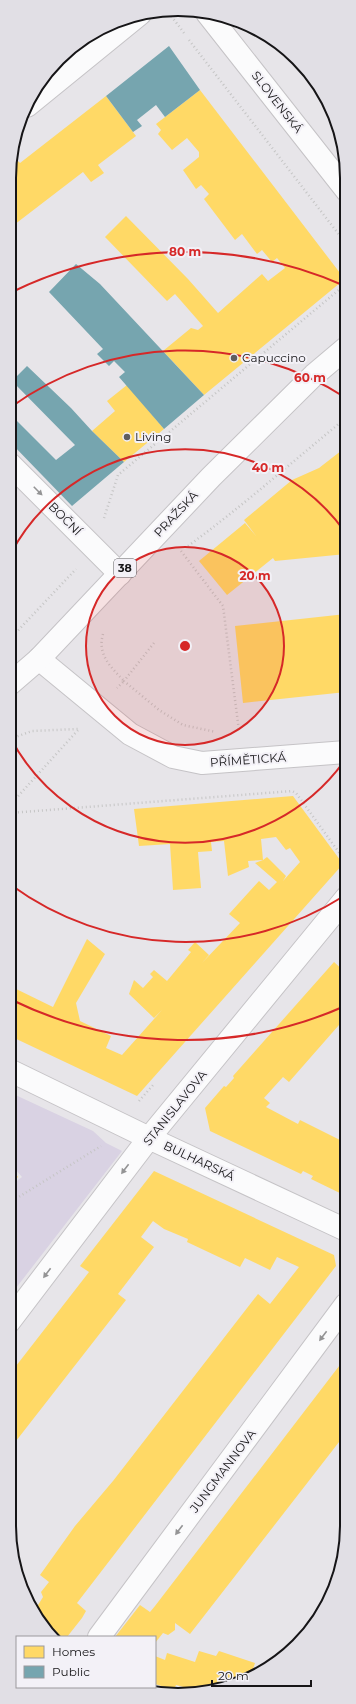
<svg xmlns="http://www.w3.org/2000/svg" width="356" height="1704" font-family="Montserrat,sans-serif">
<rect width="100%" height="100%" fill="#e7e5e9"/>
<path fill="#d9d2e3" d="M9,1092L93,1131L106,1143L122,1151L9,1297V1187L22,1177L9,1162Z"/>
<path fill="#ffd966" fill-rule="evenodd" d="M200,90L340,273H342L340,283L204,395L163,351L191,328L198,330L203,326L175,294L167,301L105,237L126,216L188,279L218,313L262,274L268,281L285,268L277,258L272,262L262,250L257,254L242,234L235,240L204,199L209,194L201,185L196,189L183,170L199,157V152L187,138L172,150L158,134L161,130L156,124Z
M106,96L136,136L98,165L104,173L91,182L83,172L10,228V167L18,161L20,163Z
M127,385L164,429L124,462L92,431L115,411L107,401Z
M346,447V554L275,561L273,558L227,595L199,561L245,523L256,536L244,520L292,480L319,468Z
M346,614V692L243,703L235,626Z
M293,796L343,864L137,1096L10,1036V986L53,1007L87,939L105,954L76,1003L80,1021L111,1036L106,1048L122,1055L162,1010L154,1018L129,994L134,980L143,988L153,977L150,974L154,970L167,981L191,952L188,950L195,942L209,955L202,963L240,923L229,914L259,881L269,890L277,882L255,863L263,860L248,861L249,867L228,876L224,841L211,842L212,851L198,852L201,888L173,890L170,844L139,846L134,809ZM276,837L286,850L290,848L300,862L283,881L286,876L267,857L263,860L261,839Z
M334,962L346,973V1017L289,1082L283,1077L264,1098L270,1103L266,1107L298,1124L300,1120L346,1143V1196L311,1179L313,1176L303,1171L301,1174L210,1131L205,1108L224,1086L226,1087L234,1078L233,1076Z
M9,1166L18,1177L9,1184Z
M154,1171L334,1255L336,1266L77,1603L86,1611L82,1618L67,1637H53L35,1610L43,1597L41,1592L49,1582L40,1575L75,1526L113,1481L258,1294L270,1304L299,1267L277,1257L270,1270L245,1258L240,1267L187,1242L188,1239L164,1229L153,1221L141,1237L154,1247L118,1294L126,1300L9,1450V1375L89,1272L80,1266Z
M346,1357V1433L190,1634L175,1623V1630L168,1635L163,1633L155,1643V1637H115L140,1605L150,1612L155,1606Z
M199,1651L216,1656L219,1651L255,1663L253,1669L259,1670L232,1686L186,1692L187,1688L176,1685L174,1690L155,1684V1656L165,1660L167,1653L195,1662Z"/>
<path fill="#76a5af" d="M169,46L200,90L165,117L156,105L137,120L142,126L133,132L106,96Z
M76,264L100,284L204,395L164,429L119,377L125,372L114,361L109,366L97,354L103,349L49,292Z
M27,366L71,408L92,431L124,462L72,506L10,442V414L56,460L75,445L12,381Z"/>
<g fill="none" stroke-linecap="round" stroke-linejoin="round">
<g stroke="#c5c3c6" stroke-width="24">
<path id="minor" d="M207,13L347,191
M27,106L140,14
M10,464L120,574
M9,1070L149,1138L346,1230
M9,1322L149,1138L346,898
M99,1637L346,1304"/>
</g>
<g stroke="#c5c3c6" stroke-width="24">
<path id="secondary" d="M39,659L130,734L173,757L202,763L346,752"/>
</g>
<g stroke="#c5c3c6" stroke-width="24">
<path id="primary" d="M10,684L39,659L211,477L314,375L346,348"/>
</g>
<path stroke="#c5c5c5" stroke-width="2.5" stroke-dasharray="1 3" stroke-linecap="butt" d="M169,13L184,33
M189,40L347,245
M104,518L118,475L347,283
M188,546C243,506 293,461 346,418
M181,551L223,606L239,731
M103,634C97,655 111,667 124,681L117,688
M10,639L76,569
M154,643L124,681L159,710L183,725L216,732
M10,739L32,731L78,729
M10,805L79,729
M10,813L292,791L296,793L346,862
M139,1101L154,1084
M9,1203L101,1146"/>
<use href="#minor" stroke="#fbfbfc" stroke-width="22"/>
<use href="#secondary" stroke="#fbfbfc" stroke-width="22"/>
<use href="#primary" stroke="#fbfbfc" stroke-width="22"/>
</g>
<defs><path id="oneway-solid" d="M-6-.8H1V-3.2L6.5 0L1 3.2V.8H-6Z"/></defs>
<g fill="#949495">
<use href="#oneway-solid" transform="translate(38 491) rotate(45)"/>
<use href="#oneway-solid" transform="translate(125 1169) rotate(127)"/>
<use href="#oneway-solid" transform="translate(47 1273) rotate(127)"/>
<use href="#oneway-solid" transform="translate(323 1336) rotate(127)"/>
<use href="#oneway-solid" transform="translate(179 1530) rotate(127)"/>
</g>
<circle cx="185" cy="646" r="99" fill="#d62828" fill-opacity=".12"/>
<g fill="none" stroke="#d62828" stroke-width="2">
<circle cx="185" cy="646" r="99"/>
<path d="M345 760A197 197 0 0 1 10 737M10 555A197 197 0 0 1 345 532"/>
<path d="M344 896A296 296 0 0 1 11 885M11 407A296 296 0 0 1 346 398"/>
<path d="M345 1006A394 394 0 0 1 12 1000M12 292A394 394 0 0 1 345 286"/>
</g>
<g fill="#5f5e60" stroke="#f3f1f7" stroke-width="1.5">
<circle cx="234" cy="358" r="4"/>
<circle cx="127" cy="437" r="4"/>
</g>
<g text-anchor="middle" stroke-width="4" stroke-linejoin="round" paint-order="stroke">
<rect fill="#f3f1f7" stroke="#58575a" stroke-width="1" x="114" y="559" width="22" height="18" rx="3"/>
<g font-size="11" font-weight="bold" fill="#161517">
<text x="125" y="572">38</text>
</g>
<g font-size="12" fill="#161517" stroke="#f3f1f7">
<text transform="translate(277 102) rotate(52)" y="4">SLOVENSKÁ</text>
<text transform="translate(176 514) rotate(-47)" y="4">PRAŽSKÁ</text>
<text transform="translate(65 519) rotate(45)" y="4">BOČNÍ</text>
<text transform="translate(248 760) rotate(-4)" y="4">PŘÍMĚTICKÁ</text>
<text transform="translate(175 1108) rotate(-51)" y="4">STANISLAVOVA</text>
<text transform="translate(199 1161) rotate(25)" y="4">BULHARSKÁ</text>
<text transform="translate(223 1471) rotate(-53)" y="4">JUNGMANNOVA</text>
</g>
<g font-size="12" fill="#161517" stroke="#f3f1f7" text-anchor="start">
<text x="242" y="362">Capuccino</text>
<text x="135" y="441">Living</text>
</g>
</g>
<path d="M0 0H356V1704H0ZM178 16H178A162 162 0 0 1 340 178V1526A162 162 0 0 1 178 1688H178A162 162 0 0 1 16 1526V178A162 162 0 0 1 178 16Z" fill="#e1dfe5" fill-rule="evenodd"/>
<path fill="none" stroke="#161517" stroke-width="2" d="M178 16H178A162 162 0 0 1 340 178V1526A162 162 0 0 1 178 1688H178A162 162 0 0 1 16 1526V178A162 162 0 0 1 178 16Z"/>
<circle cx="185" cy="646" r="6" fill="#d62828" stroke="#f3f1f7" stroke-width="2"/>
<g font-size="12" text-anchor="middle" font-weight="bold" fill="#d62828" stroke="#f3f1f7" stroke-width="4" stroke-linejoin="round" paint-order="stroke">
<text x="185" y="256">80 m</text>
<text x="310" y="382">60 m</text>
<text x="268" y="472">40 m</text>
<text x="255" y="580">20 m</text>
</g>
<rect x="16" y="1636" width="140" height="52" fill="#f3f1f7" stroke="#9b999d"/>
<rect x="24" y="1646" width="20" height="12" fill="#ffd966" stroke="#9b999d"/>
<text x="52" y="1656" font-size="12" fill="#161517">Homes</text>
<rect x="24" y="1666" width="20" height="12" fill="#76a5af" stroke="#9b999d"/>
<text x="52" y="1676" font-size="12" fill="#161517">Public</text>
<path d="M212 1680v6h99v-6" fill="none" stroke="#161517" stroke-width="2"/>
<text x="218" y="1680" font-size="12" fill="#161517" stroke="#f3f1f7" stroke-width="3" paint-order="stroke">20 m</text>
</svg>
